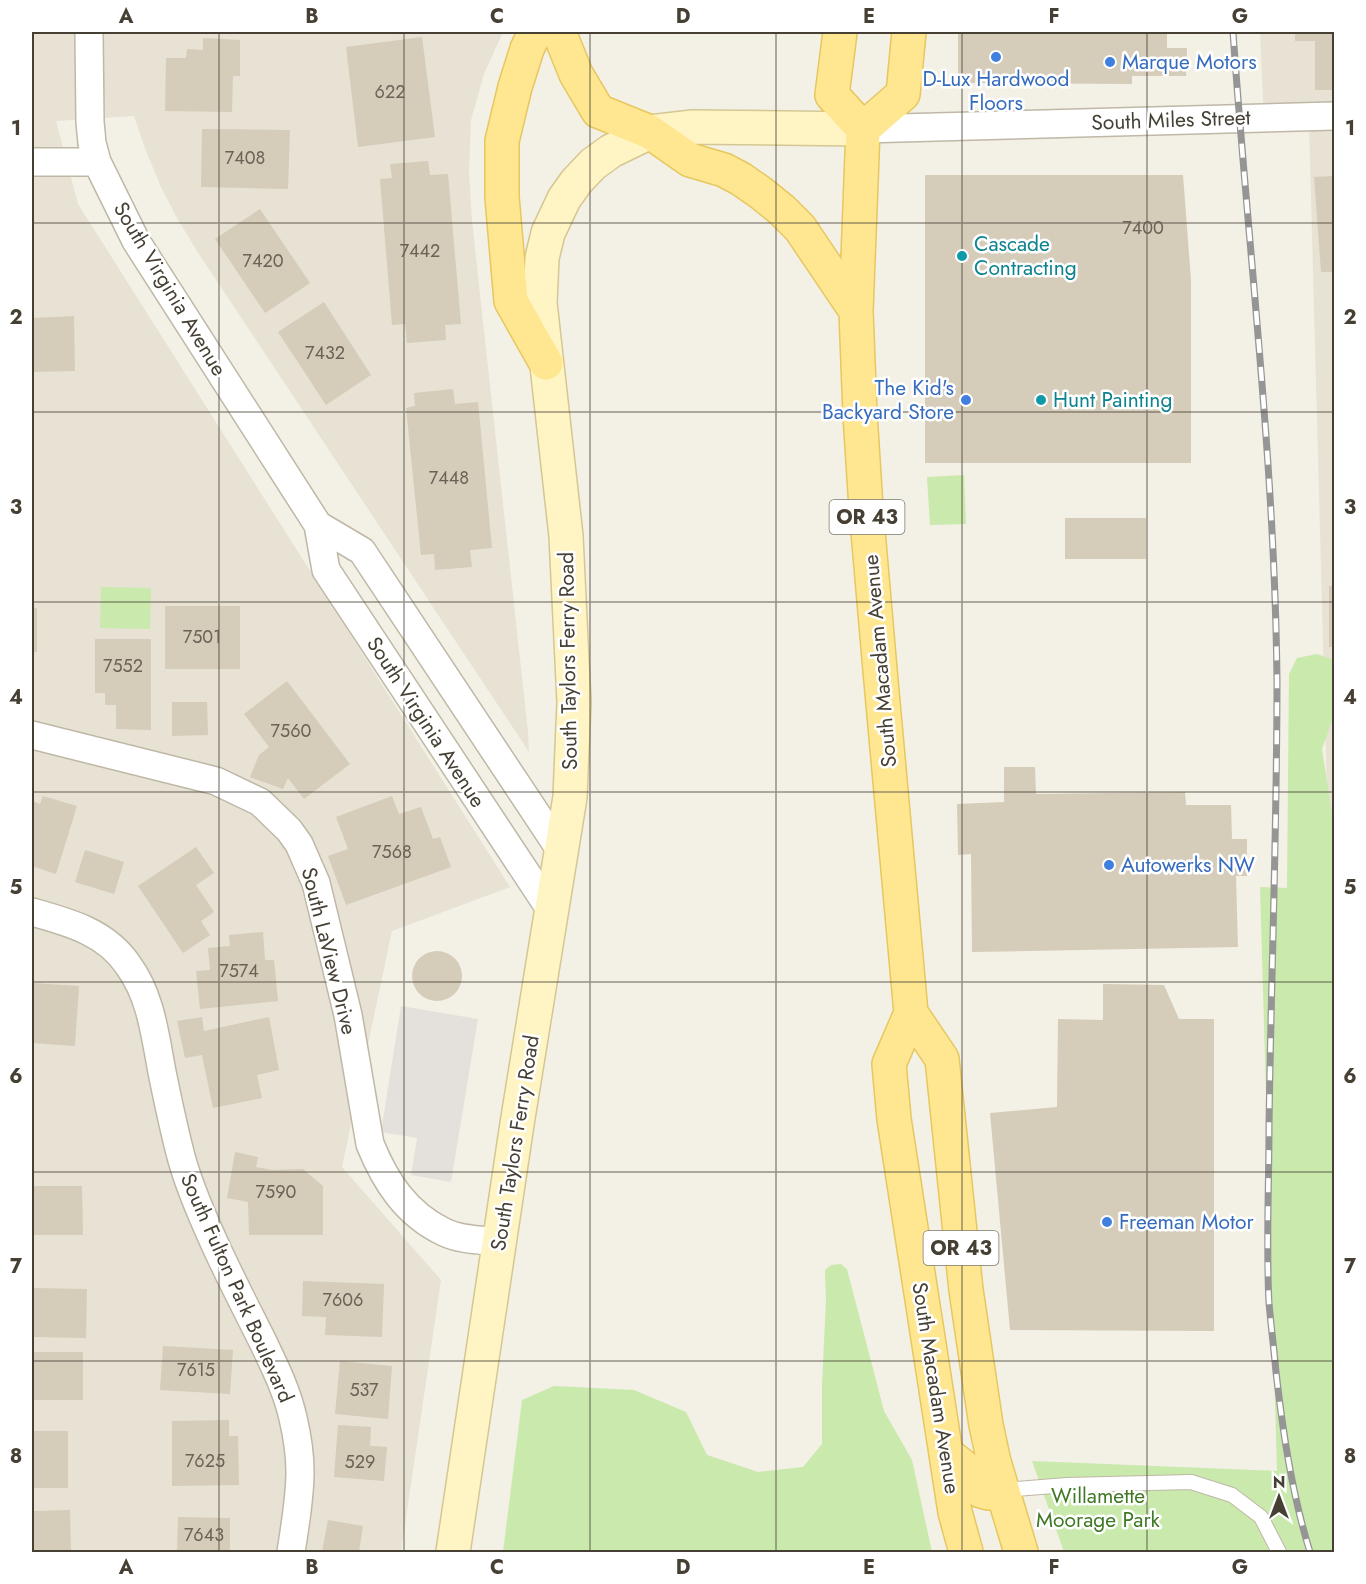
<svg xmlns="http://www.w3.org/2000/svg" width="1366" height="1584" font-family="Jost,sans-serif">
<rect width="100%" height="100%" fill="#f3f0e5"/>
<path fill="#e7e2d3" d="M32,32H503L484,74L471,120L469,171L472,221L528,732L529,752L197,251L177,218L161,187L146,151L134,116L56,121L78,204L510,887L392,931L342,1167L441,1280L401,1552H32Z
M1260,32H1334V829H1328L1309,122L1264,121Z"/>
<path fill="#cae9ac" d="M964,475L966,524L930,525L927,477Z
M101,587L151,588L150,629L100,628Z
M1317,654L1334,660V715L1322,749L1333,820L1334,821V1552H1064L1032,1461L1277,1471L1260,887L1287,888L1289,674L1297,658Z
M841,1264L847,1269L884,1411L912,1460L932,1552H503L522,1400L554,1386L634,1390L686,1412L707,1455L758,1472L803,1467L822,1444V1385L826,1300L825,1270L831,1265Z"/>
<path fill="#e4e1dd" d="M401,1006L478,1019L451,1182L411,1175L417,1138L381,1132Z"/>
<path fill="#d5ccba" d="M958,32H1167V48H1187L1186,76H1132V84L958,83Z
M1295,32H1334V90H1315V41H1295Z
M422,37L435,137L358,147L346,47Z
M203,38L240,40V76H233L232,112L165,111L166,58H186L187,49L203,50Z
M202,129L290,130L288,189L201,187Z
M428,161L430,175L448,174L461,324L445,325L446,340L407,343L405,324L392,325L380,179L392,178L390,164Z
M925,175H1183L1191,280V463H925Z
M1334,176V272H1321L1314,177Z
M260,209L310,283L265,313L215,239Z
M324,302L371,375L326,405L278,332Z
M74,316L75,371L32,372V318Z
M1332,382H1334V403H1332Z
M453,389L455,404L478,402L492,548L470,550L472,567L435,570L434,554L421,555L406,408L415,406L414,393Z
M1065,518H1146V559H1065Z
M1329,586H1334V647H1329Z
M165,606H240V669H165Z
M32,608H37V652H32Z
M95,639H151V730L116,729V705H105V693H95Z
M287,681L350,764L304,799L288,778L283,789L250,777L259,755L269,747L244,714Z
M172,702H207L208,735L172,736Z
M1004,767H1035L1036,794L1185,792L1186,805H1231L1232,839H1247V876H1236L1238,947L972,952L971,854L958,855L957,804L1004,802Z
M43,796L77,806L56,874L32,866V801L40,804Z
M392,796L399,814L421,807L433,839L440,837L451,867L346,905L328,856L348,849L336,817Z
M196,847L214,873L196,885L214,912L201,921L210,935L183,953L138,886Z
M85,850L124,862L114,894L75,882Z
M263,932L265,960H274L278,1001L200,1009L196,971L210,970L208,948L230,946L229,935Z
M412 976a25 25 0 1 1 50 0a25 25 0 1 1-50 0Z
M32,983L79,986L75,1046L32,1043Z
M1103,984L1164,985L1179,1019H1214V1331L1010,1330L990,1113L1057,1107L1058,1019L1103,1020Z
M202,1017L204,1031L269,1017L279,1070L257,1075L262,1098L213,1108L202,1055L185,1058L177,1021Z
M235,1152L258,1157L256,1167L272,1170L303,1169L323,1186V1235H249L248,1202L227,1198Z
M32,1186H82L83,1235H32Z
M303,1281L384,1284L382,1337L325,1335L326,1317L302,1316Z
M32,1288L87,1289L86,1338L32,1337Z
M163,1346L233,1350L230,1394L160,1390Z
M32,1352H83V1400H32Z
M340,1361L392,1366L388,1419L335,1414Z
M229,1420V1436H238L239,1485L172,1486V1421Z
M338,1425L371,1427L370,1446L387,1447L384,1481L334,1477Z
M32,1431H68V1488H32Z
M70,1510L71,1552H32V1511Z
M178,1517L230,1518V1552H177Z
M328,1520L363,1526L359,1552H322Z"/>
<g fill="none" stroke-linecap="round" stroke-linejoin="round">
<g stroke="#bfb8a7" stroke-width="16">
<path id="service" d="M1002,1490L1067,1485L1191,1482L1232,1495L1261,1517L1279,1552"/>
</g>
<g stroke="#bfb8a7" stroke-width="30">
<path id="minor" d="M89,32L90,122L92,143L97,162L136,241L318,525L326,570L552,912
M863,129L1334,116
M32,162H97
M318,525L362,551L561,851
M32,735L216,781L260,802L289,830L299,844L316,883L348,1015L370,1144C385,1181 406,1214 444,1232C460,1240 482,1240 500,1242
M32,912C68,922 106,932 128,965C151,996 155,1035 162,1072C168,1101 174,1131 182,1160C191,1192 205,1223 219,1253C233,1283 248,1312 263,1342C275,1367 287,1391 293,1418C297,1435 300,1454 300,1472C300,1498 295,1526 291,1552"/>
</g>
<g stroke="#d5c793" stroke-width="36">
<path id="secondary" d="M453,1552L517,1124L570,797L574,702L566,536L540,303L542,258L548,233L564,199L576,182L593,164L611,151L650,132L693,127L863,129"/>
</g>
<g stroke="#e7c75f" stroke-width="36">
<path id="primary" d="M535,32L527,49L515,87L502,141V197L511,301L546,363
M559,32L576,74L598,111L650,132L690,160L724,170L741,179L761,193L782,210L800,228L856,311
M840,32L832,95L863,129L856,311L860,414L866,508L880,670L911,1013L889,1064L894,1119L955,1512L966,1552
M863,129L903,94L909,32
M911,1013L942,1059L966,1290L986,1425L994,1462L1021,1552
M946,1453L970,1472L976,1486L981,1491L988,1493L1002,1490"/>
</g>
<use href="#service" stroke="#fff" stroke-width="14"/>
<use href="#minor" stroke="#fff" stroke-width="27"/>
<use href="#secondary" stroke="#fff4c3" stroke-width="33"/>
<use href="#primary" stroke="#ffe792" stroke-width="33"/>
<g stroke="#959595" stroke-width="7">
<path id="rail" d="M1233,32C1248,248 1275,465 1277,682C1277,830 1271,979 1269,1127C1269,1185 1266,1245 1269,1303C1271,1326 1274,1349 1276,1372C1283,1433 1292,1494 1310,1552"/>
</g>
<use href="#rail" stroke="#fff" stroke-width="4.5" stroke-dasharray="14" stroke-linecap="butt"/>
</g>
<path fill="none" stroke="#464034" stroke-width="1.5" stroke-opacity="0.55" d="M219,32V1552M404,32V1552M590,32V1552M776,32V1552M962,32V1552M1147,32V1552M32,223H1334M32,412H1334M32,602H1334M32,792H1334M32,982H1334M32,1172H1334M32,1361H1334"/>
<g fill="#3f7fe0" stroke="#fff" stroke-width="2">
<circle cx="996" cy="57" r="6"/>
<circle cx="1110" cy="62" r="6"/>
<circle cx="966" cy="400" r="6"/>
<circle cx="1109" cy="865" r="6"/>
<circle cx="1107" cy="1222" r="6"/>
</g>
<g fill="#0f9aa8" stroke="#fff" stroke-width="2">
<circle cx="962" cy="256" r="6"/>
<circle cx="1041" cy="400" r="6"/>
</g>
<g text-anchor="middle" stroke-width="5" stroke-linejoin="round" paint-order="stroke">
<g font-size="18" fill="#6a6356">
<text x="390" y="98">622</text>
<text x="245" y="164">7408</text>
<text x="1143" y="234">7400</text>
<text x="420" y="257">7442</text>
<text x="263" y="267">7420</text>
<text x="325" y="359">7432</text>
<text x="449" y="484">7448</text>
<text x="202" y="643">7501</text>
<text x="123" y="672">7552</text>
<text x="291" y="737">7560</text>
<text x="392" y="858">7568</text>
<text x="239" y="977">7574</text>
<text x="276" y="1198">7590</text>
<text x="343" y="1306">7606</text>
<text x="196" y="1376">7615</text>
<text x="364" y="1396">537</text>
<text x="205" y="1467">7625</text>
<text x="360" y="1468">529</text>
<text x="204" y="1541">7643</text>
</g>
<g fill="#fff" stroke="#7e7971" stroke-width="1.5">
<rect x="829.5" y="500" width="75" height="34" rx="4.5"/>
<rect x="923.5" y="1231" width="75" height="34" rx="4.5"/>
</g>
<g font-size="20" font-weight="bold" fill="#464034">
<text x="867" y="524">OR 43</text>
<text x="961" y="1255">OR 43</text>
</g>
<g font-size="21" fill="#366cbe" stroke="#fff" text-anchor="start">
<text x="1122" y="69">Marque Motors</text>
<text x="996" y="86" text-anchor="middle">D-Lux Hardwood<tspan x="996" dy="24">Floors</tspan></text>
<text x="954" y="395" text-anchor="end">The Kid's<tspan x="954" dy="24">Backyard Store</tspan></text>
<text x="1121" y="872">Autowerks NW</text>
<text x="1119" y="1229">Freeman Motor</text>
</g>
<g font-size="21" fill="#464034" stroke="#fff">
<text transform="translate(1171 120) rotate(-2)" y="7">South Miles Street</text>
<text transform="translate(170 289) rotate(59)" y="7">South Virginia Avenue</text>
<text transform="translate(568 661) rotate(-91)" y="7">South Taylors Ferry Road</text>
<text transform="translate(880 661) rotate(-95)" y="7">South Macadam Avenue</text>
<text transform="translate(426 722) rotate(57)" y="7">South Virginia Avenue</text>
<text transform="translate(329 951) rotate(76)" y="7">South LaView Drive</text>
<text transform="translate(515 1143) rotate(-81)" y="7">South Taylors Ferry Road</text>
<text transform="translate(237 1288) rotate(66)" y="7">South Fulton Park Boulevard</text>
<text transform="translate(936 1388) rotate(81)" y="7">South Macadam Avenue</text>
</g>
<g font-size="21" fill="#0d838f" stroke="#fff" text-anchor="start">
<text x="974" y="251">Cascade<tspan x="974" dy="24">Contracting</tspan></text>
<text x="1053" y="407">Hunt Painting</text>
</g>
<g font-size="21" fill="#407926" stroke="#fff">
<text x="1098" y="1503">Willamette<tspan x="1098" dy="24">Moorage Park</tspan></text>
</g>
</g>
<rect width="1366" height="1584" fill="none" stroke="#ffffff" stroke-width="66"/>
<g transform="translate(1279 1497)" stroke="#ffffff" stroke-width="4.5" paint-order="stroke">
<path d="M0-4.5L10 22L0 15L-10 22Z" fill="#464034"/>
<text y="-9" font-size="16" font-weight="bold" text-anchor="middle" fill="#464034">N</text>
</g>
<rect x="33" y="33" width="1300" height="1518" fill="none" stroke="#464034" stroke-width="2"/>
<g font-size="20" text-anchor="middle" font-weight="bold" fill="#464034">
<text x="126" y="23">A</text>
<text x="312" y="23">B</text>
<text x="497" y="23">C</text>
<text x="683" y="23">D</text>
<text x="869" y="23">E</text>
<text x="1054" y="23">F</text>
<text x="1240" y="23">G</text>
<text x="16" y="135">1</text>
<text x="1350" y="135">1</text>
<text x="16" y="324">2</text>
<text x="1350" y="324">2</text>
<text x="16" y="514">3</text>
<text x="1350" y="514">3</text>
<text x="16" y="704">4</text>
<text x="1350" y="704">4</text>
<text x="16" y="894">5</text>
<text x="1350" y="894">5</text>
<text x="16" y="1083">6</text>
<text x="1350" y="1083">6</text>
<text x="16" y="1273">7</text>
<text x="1350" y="1273">7</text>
<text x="16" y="1463">8</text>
<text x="1350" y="1463">8</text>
<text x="126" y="1574">A</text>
<text x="312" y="1574">B</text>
<text x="497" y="1574">C</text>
<text x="683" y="1574">D</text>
<text x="869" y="1574">E</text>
<text x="1054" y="1574">F</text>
<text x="1240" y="1574">G</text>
</g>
</svg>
